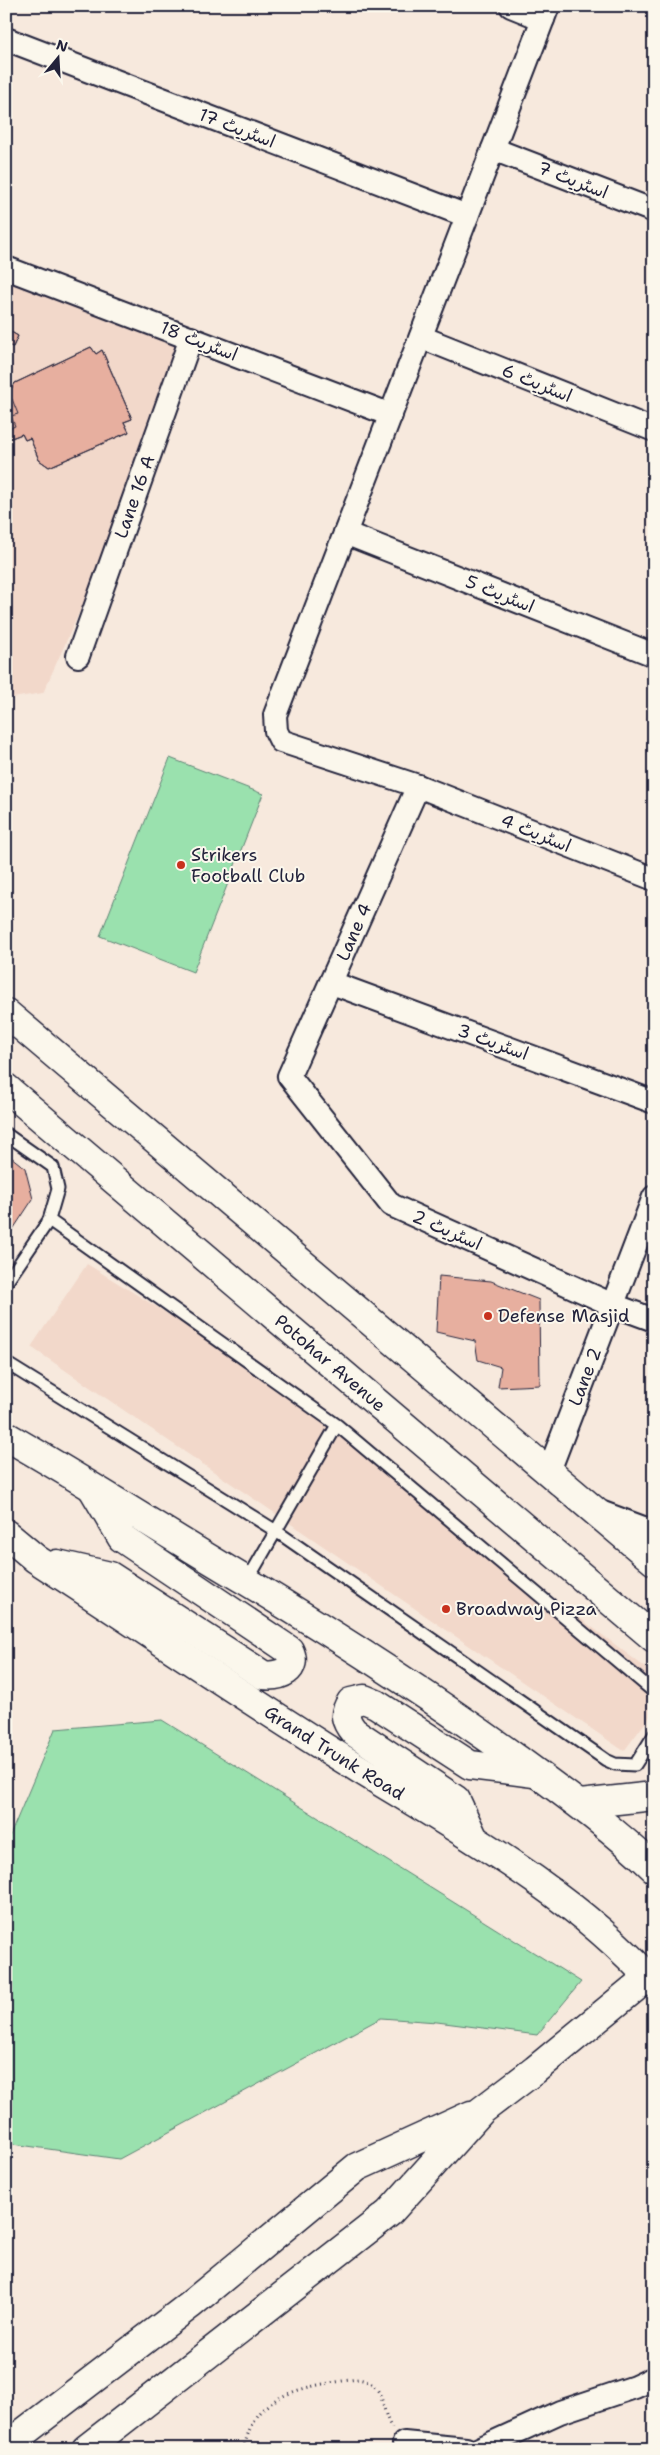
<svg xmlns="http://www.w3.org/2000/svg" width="660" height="2455" font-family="'Shantell Sans','Playpen Sans Arabic',sans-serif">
<rect width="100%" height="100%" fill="#f7e9dd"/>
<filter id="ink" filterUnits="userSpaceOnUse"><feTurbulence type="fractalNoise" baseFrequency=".02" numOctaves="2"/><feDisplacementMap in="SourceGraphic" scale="10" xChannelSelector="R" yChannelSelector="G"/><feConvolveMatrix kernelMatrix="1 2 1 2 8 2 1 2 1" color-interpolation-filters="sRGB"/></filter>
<g filter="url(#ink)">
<path fill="#f2d8ca" d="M6,279L178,341L88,593L43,693L6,699Z
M87,1264L223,1348L654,1674V1711L624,1751L31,1347Z"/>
<path fill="#9ae1ae" stroke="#5e8274" d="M170,758L263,794L193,972L100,936Z
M162,1720L581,1982L537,2035L437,2022L381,2018L119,2159L6,2143V1845L55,1729Z"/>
<path fill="#e7af9f" stroke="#22223b" d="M6,329L18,336L13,347L7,345L6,349Z
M6,329L18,336L13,347L7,345L6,349Z
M91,347L96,354L102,350L132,419L124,422L129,432L49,467L39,460L30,438L25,440L22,434L6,440V430L15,426L11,416L18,414L12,399L6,397V387L11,389L15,383Z
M91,347L96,354L102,350L132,419L124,422L129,432L49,467L39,460L30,438L25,440L22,434L6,440V387L11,389L15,383Z
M6,1153L25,1168L33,1199L6,1240Z
M439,1276L491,1281L539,1300L540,1385L498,1387L501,1367L478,1360L475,1341L436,1332Z"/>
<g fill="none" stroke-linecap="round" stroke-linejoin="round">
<g stroke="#22223b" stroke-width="15">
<path id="lane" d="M6,1134L53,1167L58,1189L49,1220L6,1283
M49,1220L337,1425L654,1692
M6,1363L276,1531L606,1760L615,1764L635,1765L654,1735
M247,1581L337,1425"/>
</g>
<g stroke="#22223b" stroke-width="26">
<g id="street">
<path d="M511,6L543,19"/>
<path d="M548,6L275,715L276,731L281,741L418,786L654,879"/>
<path d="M6,39L467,216"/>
<path d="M493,149L654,211"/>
<path d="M6,268L391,415"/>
<path d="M421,337L654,430"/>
<path d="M345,533L654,655"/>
<path id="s1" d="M78,656L191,338"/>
<path d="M418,786L289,1076L391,1205L613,1305L654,1320"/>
<path d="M332,983L654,1102"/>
<path id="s2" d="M549,1471L654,1197"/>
<path d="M603,1513L654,1532"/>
<path d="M404,2443L466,2449"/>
<path d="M479,2449L560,2412L635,2387L654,2378"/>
</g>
</g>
<g stroke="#22223b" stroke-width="31">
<g id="secondary">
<path d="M6,1013L654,1561"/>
<path id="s3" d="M6,1088L654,1638"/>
<path d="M580,1804L654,1796"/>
<path d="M6,2446L190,2305L357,2167L471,2115"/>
<path d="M86,2449L389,2213L481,2111L535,2070L648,1977"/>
</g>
</g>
<g stroke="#22223b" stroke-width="31">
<g id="highway">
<path d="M6,1436C88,1483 167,1534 248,1582C340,1638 429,1695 516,1758C565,1794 610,1826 654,1868"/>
<path id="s4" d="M6,1534L36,1559C132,1621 227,1686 324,1747C437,1819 563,1882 654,1983"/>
<path d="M57,1564L110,1576L263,1675C280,1677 299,1670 289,1650L122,1538L93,1489"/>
<path d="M474,1839L456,1800L354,1732C345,1721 343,1714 351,1702L364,1699L376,1704L470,1765L534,1773"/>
</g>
</g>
<path stroke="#22223b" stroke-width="3" stroke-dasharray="1 4" stroke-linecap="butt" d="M243,2449C247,2438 251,2421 259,2413C282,2388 326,2383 358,2379C388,2384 379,2409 392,2428"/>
<use href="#lane" stroke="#fbf7ec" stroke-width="11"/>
<use href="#street" stroke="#fbf7ec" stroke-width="22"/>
<use href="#secondary" stroke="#fbf7ec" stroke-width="28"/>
<use href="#highway" stroke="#fbf7ec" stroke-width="28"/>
</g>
</g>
<g fill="#c8321e" stroke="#fbf7ec" stroke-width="2">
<circle cx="181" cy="865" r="5"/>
<circle cx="488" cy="1316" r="5"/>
<circle cx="446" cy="1609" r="5"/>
</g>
<g text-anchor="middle" stroke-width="4" stroke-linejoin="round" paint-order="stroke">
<g font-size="18" fill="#22223b" stroke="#fbf7ec">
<text transform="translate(237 128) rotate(21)" y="6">اسٹریٹ 17</text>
<text transform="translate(573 180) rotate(21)" y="6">اسٹریٹ 7</text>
<text transform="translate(199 341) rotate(21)" y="6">اسٹریٹ 18</text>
<text transform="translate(537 383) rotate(22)" y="6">اسٹریٹ 6</text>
<text dy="6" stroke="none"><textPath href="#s1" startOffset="169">Lane 16 A</textPath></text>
<text transform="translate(500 594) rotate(22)" y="6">اسٹریٹ 5</text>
<text transform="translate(536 833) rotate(22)" y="6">اسٹریٹ 4</text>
<text transform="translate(354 932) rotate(-66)" y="6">Lane 4</text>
<text transform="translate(493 1042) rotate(20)" y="6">اسٹریٹ 3</text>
<text transform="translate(447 1230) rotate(24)" y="6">اسٹریٹ 2</text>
<text dy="6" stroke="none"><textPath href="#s3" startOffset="425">Potohar Avenue</textPath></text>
<text dy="6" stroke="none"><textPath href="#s2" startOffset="101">Lane 2</textPath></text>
<text dy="6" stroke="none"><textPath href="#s4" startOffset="395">Grand Trunk Road</textPath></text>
</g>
<g font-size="18" fill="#22223b" stroke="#fbf7ec" text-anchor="start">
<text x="191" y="861">Strikers<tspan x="191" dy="21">Football Club</tspan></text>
<text x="498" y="1322">Defense Masjid</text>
<text x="456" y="1615">Broadway Pizza</text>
</g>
</g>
<rect width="660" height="2455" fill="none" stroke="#fbf7ec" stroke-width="25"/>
<rect x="12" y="12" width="635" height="2430" fill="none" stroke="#22223b" stroke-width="2" filter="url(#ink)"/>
<g transform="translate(58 58) rotate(18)" stroke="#fbf7ec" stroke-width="4" paint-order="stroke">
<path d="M0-4L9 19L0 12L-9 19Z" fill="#22223b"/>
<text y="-8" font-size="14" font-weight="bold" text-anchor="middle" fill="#22223b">N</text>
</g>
</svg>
